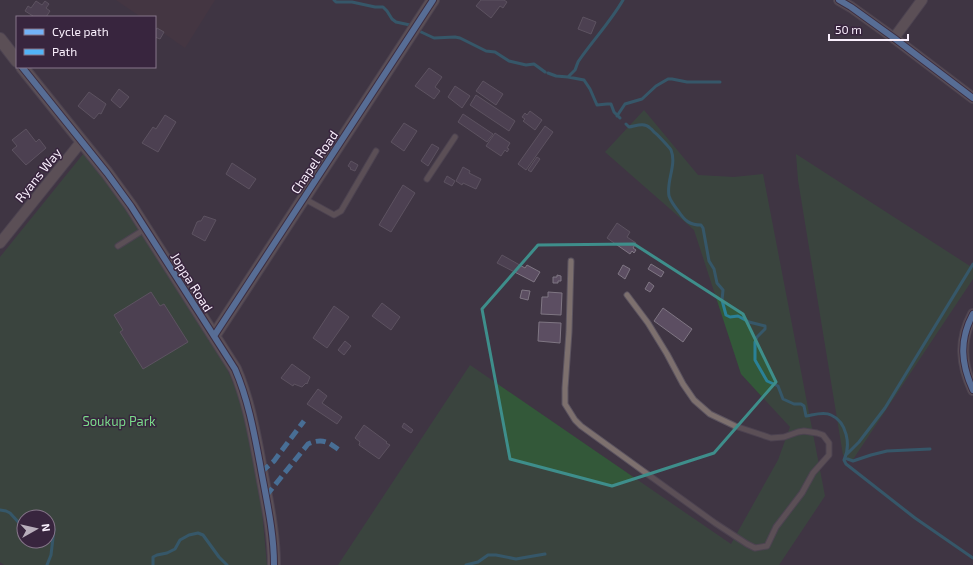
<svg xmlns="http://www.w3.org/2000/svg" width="973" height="565" font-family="'Exo 2',sans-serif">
<rect width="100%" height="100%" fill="#3f3543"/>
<path fill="#4a3842" d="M116,0H215L185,48L155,27V17H141Z"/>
<path fill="#335839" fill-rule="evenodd" d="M644,110L698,175L734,177L763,174L825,496L779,565H338L470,365L731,544L778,460L790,427L741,374L694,230L605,152Z
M84,153L108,183L130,214L225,364L237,392L247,424L260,490L267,565H4L0,562V257ZM24,517H48V541H24Z
M796,154L973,268V279L852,461L843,455L798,180Z"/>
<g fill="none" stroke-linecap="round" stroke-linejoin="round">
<path stroke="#2a8197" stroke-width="3" d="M334,0L336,2H352L375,7H383L387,11L392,19L396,22L410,25
M419,31L434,38L455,37L460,38L486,51L495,52L509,61L526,65L534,64L545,72
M548,73L556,76L568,77L584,80L590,89L597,105L607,104H611L614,112L620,118
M568,77C570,75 573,72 575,70C577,66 577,62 580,59C594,39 611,21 623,0
M617,116L625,104L642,99L656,86L668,79H672L687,82H720
M626,124L629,127C636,126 644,122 650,128C652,129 653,131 654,132C657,134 670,148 671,150C677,165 666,181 669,196C671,202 675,207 679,212C685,221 690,225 701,225L703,228L709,261L714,269L717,283L723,290L722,300L726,315L730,317L738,316L749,322L765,326V329L757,337L755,342V360L767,381L778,386L783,399L794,404H801L804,406L806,416C813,415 824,411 831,415C847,422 851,445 844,460L846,464L915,518L973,558
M847,454L859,442L885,408L973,264
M845,458L853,461L871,455L887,451L930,449
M0,510L6,511L10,513L21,525H24
M47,565L51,555L54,529L48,524
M153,565V557L157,555L167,553L175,549L180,540L189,535L198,533L203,535L219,557L227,565
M466,565L478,562L488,555H496L516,559L545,554"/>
</g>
<path fill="#5c4e62" stroke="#7f7683" d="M481,0H504L507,2L503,8L500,6L491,18L476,6Z
M36,1L42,5L45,1L49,4L46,8L50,11L46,17H33V16L25,11L28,6L31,8Z
M583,17L596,22L591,34L578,29Z
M157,28L164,32L160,39L155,37V31Z
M429,68L442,77L435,87L440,91L434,99L415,86Z
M483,81L503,94L496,105L476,91Z
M455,86L470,96L462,108L448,97Z
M119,89L129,97L120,108L111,100Z
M89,92L106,104L101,114L99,113L94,119L78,106Z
M476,95L515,121L509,131L470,105Z
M530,111L542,120L535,130L523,121L525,119L522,117L525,113L527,115Z
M463,114L493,134L487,142L458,122Z
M165,115L176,122L158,152L142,143L153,127L156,129Z
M404,123L417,131L404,151L391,142Z
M545,126L553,132L526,170L518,164Z
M26,129L36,142L39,139L46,148L26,165L12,150L17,146L12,140Z
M495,133L510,143L507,148L509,149L507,152L505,150L501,156L486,146Z
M432,144L439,148L428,166L421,161Z
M537,157L540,159L531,172L528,170Z
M351,161L358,165L355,171L350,169L351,168L348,166Z
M232,163L256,179L249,189L226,174Z
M463,167L470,171L469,173L481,179L476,189L463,183L462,185L456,181Z
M447,176L455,181L452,186L444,182Z
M403,185L415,193L391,232L379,225Z
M204,216L216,220L205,241L192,234L197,222L199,221H201Z
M617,223L630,232L627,237L636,243L633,248L636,250L634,253L632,251L630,254L607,238Z
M502,255L525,268L527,265L540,272L534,282L497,263Z
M651,264L664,272L661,277L648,269Z
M623,265L630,269L625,279L618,274Z
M557,275L561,276V281H558V283H553V277H557Z
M649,282L654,286L650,292L645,289Z
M522,290L530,291L528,300L520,298Z
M151,292L160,306L164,304L188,342L143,369L120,332L123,330L114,315Z
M548,292L562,293L561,315L541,314L542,297H548Z
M382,303L400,317L391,330L372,316Z
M334,306L349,317L327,348L313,338Z
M663,308L692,329L683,342L654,321Z
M539,322L561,323L560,343L538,341Z
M345,341L351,346L344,355L338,350Z
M292,364L310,377L307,384L306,383L302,387L294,384L293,386L281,378Z
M318,389L327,396L322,403L342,417L337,424L307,404Z
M404,423L413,430L411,433L402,427Z
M364,425L387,442L386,443L390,445L379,459L359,445L360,442L355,438Z"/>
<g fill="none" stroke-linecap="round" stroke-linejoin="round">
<g stroke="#5c5460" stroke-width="7">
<path id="service" d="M427,179L455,137
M303,198L334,215L341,211L376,151
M118,246L145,229
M571,261L569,332L565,388V404L575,420L581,426L715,523L747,544L755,548L767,546L776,527L802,493L813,473L829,455V443L823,435L817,433L804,431L798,432L784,437L771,438L735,426L710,414L694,400L683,384L667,354L648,323L627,295"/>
</g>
<g stroke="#5c5460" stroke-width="12">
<path id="minor" d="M839,0L851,7L894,38L973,98
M894,38L922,0
M0,243L81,142
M973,314C959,340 961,364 973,390"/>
</g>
<g stroke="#5c5460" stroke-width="14">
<path id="tertiary" d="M0,39L17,61
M22,67L107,173L131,206L235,369C248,399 254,432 260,464C266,498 274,531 274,565
M214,336L433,0"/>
</g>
<use href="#service" stroke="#7d706e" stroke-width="5"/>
<use href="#minor" stroke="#7d706e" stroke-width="10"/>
<use href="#tertiary" stroke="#7d706e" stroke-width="12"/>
<path stroke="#52b3f8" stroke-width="5" stroke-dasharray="10 5" stroke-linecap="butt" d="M261,472L274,461L304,421
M266,496L308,444C324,437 329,443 342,452"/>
<g stroke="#38253e" stroke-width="8">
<path id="cycleway" d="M839,0L851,7L894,38L973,98
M22,67L107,173L131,206L235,369C248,399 254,432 260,464C266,498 274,531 274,565
M973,314C959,340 961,364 973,390
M214,336L433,0"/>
</g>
<use href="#cycleway" stroke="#73b2f8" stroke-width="6"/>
</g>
<path d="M0 0H973V565H0ZM634,244L743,314L776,382L714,453L612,486L510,459L482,309L538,245Z" fill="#3f3543" fill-opacity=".55" fill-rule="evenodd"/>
<path fill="none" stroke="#3e8e8b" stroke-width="3" stroke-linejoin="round" d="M634,244L743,314L776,382L714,453L612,486L510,459L482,309L538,245Z"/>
<g text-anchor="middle" stroke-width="3" stroke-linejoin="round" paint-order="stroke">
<g font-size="13" fill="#faf0fd" stroke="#38253e">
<text transform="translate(314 162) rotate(-56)" y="5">Chapel Road</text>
<text transform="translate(38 175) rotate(-51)" y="5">Ryans Way</text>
<text transform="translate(192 282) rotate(58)" y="5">Joppa Road</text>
</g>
<g font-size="13" fill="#7adb8a" stroke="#38253e">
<text x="119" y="426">Soukup Park</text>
</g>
</g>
<rect x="16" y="16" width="140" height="52" fill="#38253e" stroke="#86768a"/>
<rect x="24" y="29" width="20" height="6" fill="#73b2f8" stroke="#86768a"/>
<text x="52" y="36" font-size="12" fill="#faf0fd">Cycle path</text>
<rect x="24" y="49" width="20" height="6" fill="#52b3f8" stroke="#86768a"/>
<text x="52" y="56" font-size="12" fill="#faf0fd">Path</text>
<g transform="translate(36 529) rotate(82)"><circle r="19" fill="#38253e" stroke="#86768a"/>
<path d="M0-3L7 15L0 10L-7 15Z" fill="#b9afbc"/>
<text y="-6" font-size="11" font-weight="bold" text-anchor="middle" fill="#faf0fd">N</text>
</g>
<path d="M829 34v6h79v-6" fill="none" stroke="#faf0fd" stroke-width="2"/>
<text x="835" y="34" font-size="12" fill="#faf0fd" stroke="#38253e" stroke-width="3" paint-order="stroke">50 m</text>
</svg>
